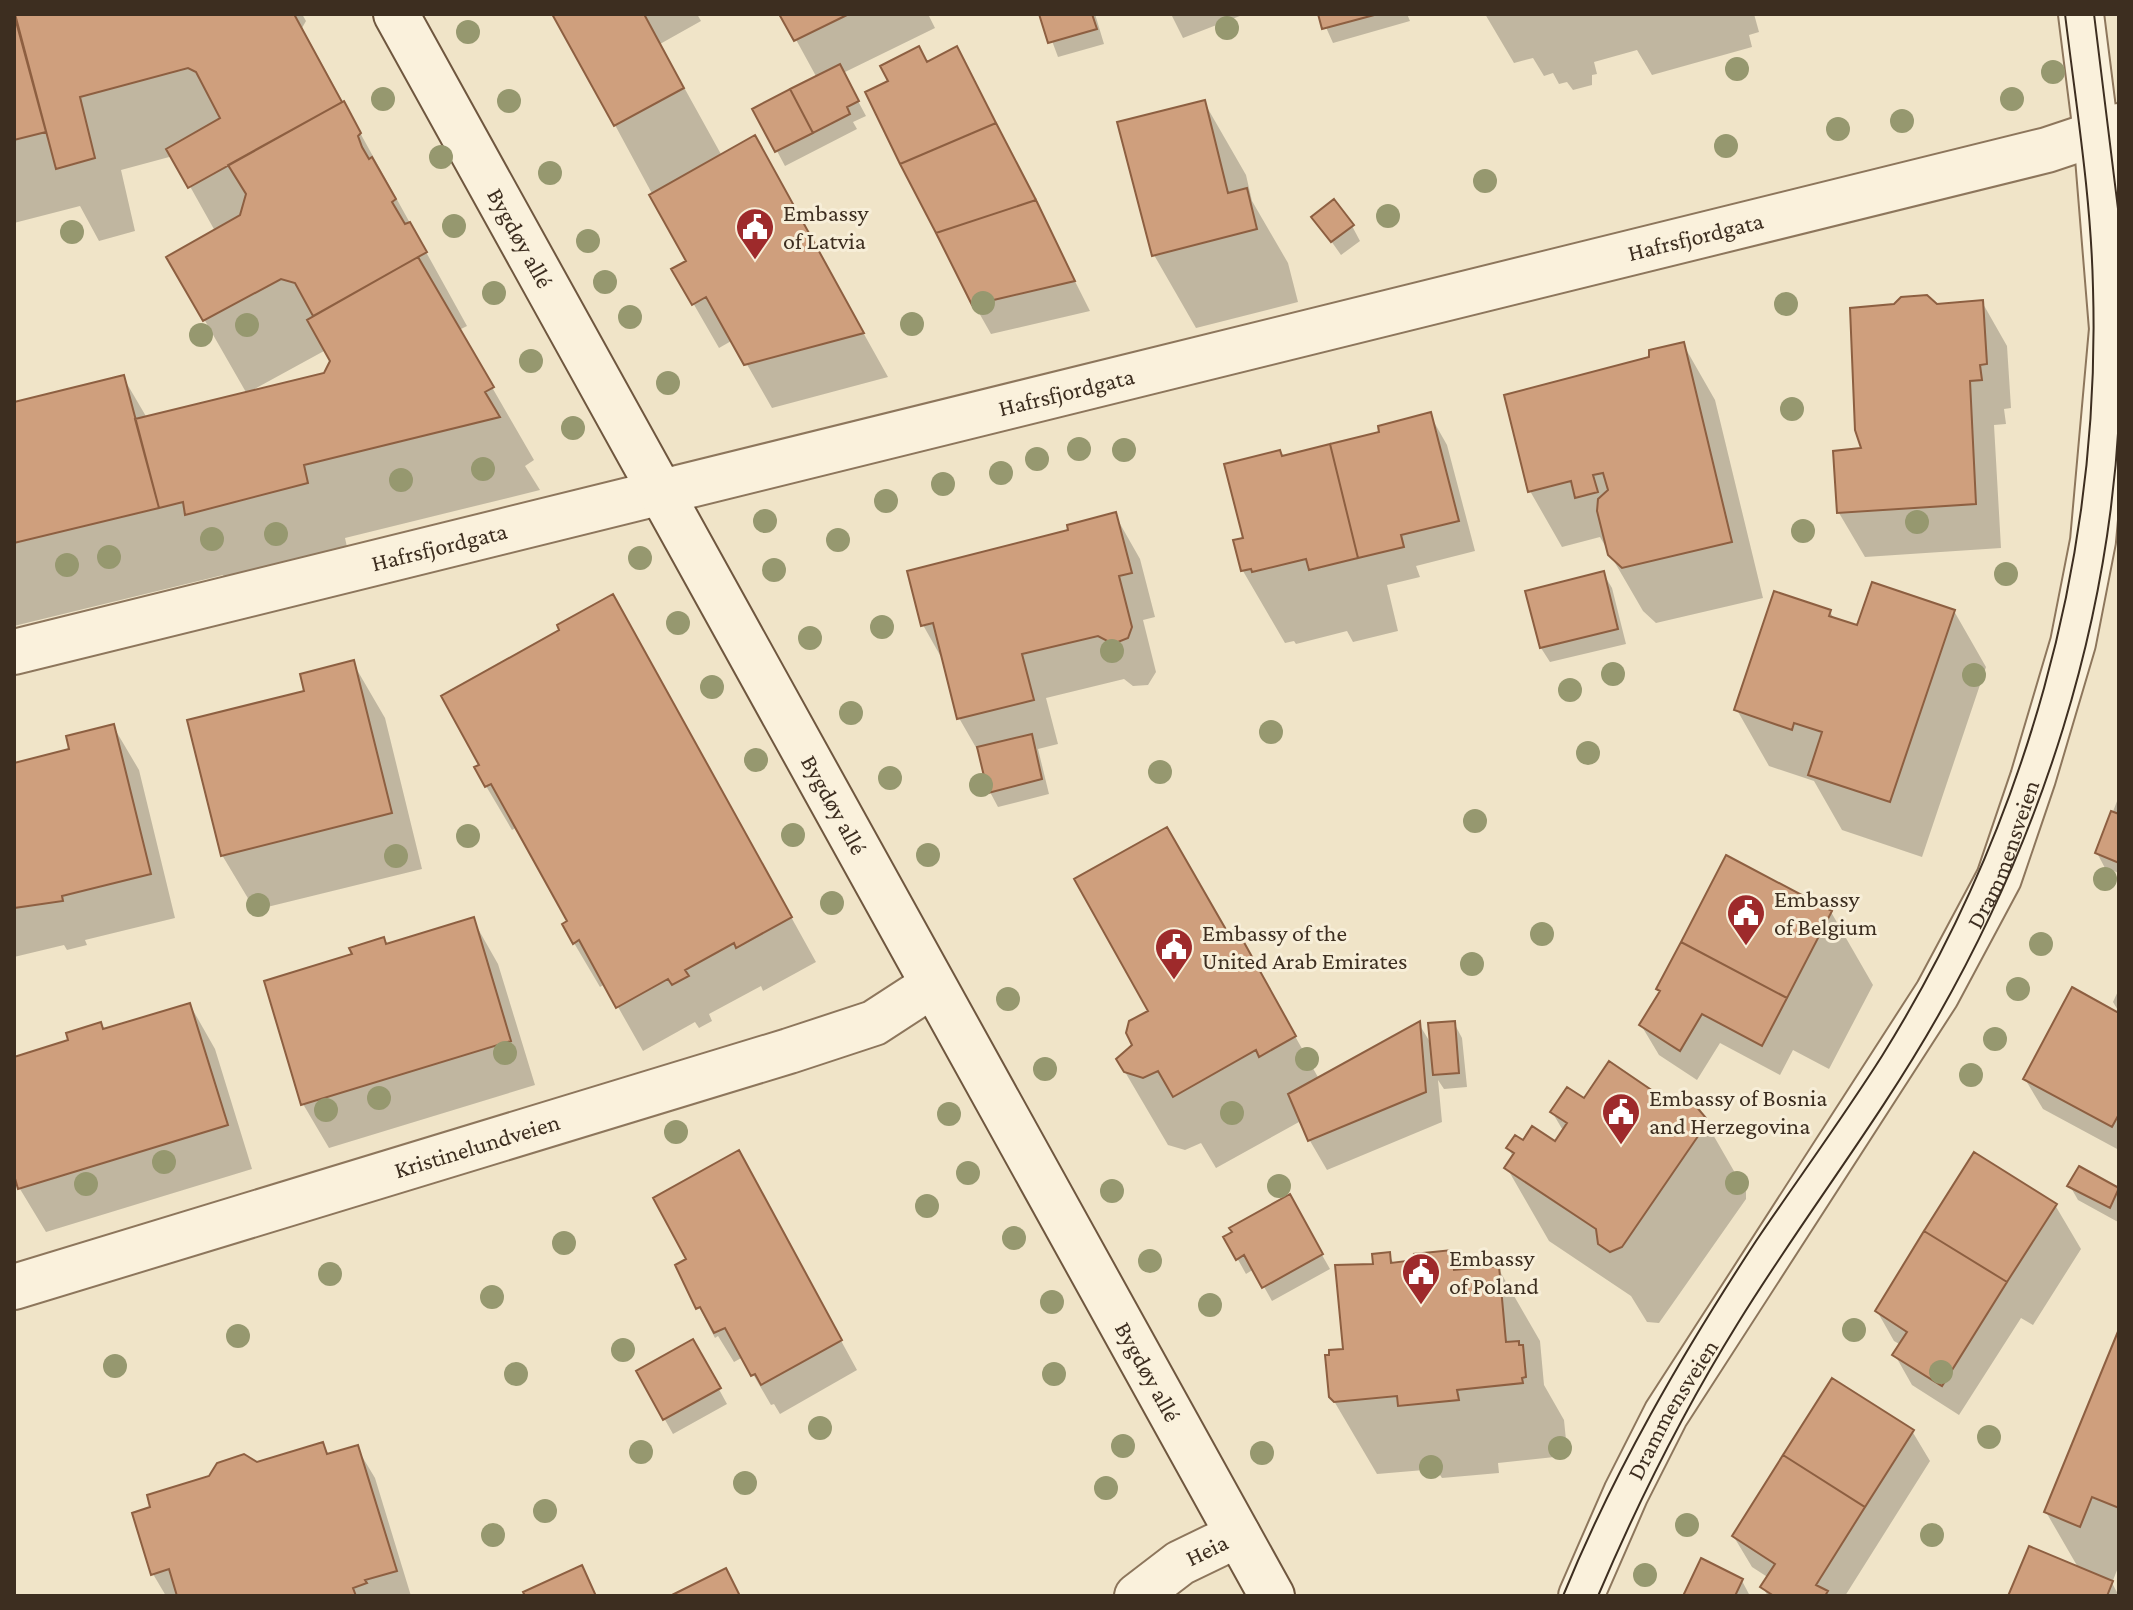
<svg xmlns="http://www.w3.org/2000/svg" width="2133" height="1610" font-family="'Crimson Pro',serif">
<rect width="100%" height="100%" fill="#f0e4c8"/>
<path fill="#0003" fill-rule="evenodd" d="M14,14H302L306,21L302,28L467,326L459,330L534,460L525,466L540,490L345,538L349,556L229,586L223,575L14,626V404L123,377L147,418L247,394L169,258L215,231L173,156L121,170L135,231L99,241L80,206L14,223ZM324,351L332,360L325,375L249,392Z
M555,14H697L701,21L660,44L722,156L779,182L888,377L772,408L733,340L719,348L674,270L689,262Z
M782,14H928L935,28L843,73L866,116L853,122L857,129L785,166L755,110L817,78Z
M1042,14H1095L1104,44L1058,57Z
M1171,14H1245L1183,38Z
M1320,14H1407L1410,21L1333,43Z
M1485,14H1754L1759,32L1749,35L1752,47L1652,75L1637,50L1594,62L1597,74L1592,75V85L1573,90L1567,82L1559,84L1553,73L1544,76L1533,58L1514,63Z
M927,64L973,79L1090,311L991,334L974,304Z
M1204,102L1246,175L1252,201L1288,263L1298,302L1196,328L1154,255Z
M1314,217L1352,226L1360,241L1341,255Z
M1982,302L2007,346L2011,408L2004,409L2006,424L1994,425L2001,548L1865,557L1839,513L1864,450L1936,306Z
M1683,344L1715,400L1763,598L1656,623L1643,611L1600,537L1562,547L1530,491L1652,359Z
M1430,415L1447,445L1475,551L1416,566L1420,577L1387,585L1398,631L1353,642L1347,631L1296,644L1294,641L1285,643L1243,571L1236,542L1245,540L1283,458L1381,433Z
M1115,515L1140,559L1155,617L1143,620L1156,672L1148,685L1133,686L1124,679L1046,698L1058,744L1038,749L1049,794L998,807L990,792L982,758L959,718L945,664L923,625L1070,532Z
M1603,573L1612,588L1626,644L1550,662L1541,648Z
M1954,611L1986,667L1922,857L1842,830L1814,781L1769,766L1737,710L1830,612L1835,620L1859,627Z
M638,641L816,962L763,991L761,986L709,1014L712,1021L699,1028L695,1022L643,1051L605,984L600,987L574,943L569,922L517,827L512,830L486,786Z
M353,663L385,718L422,869L255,910L222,855L306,692Z
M113,726L139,770L175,918L85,940L87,945L67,950L64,945L14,957V765L71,751Z
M2119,796V873L2105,868L2097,853Z
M1831,912L1873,985L1829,1069L1793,1050L1780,1075L1720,1043L1697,1080L1659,1055L1641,1025L1661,992L1659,989Z
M473,920L498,964L535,1085L329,1148L303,1104L266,982Z
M1227,935L1277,1004L1319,1079L1419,1024L1433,1047L1454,1023L1462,1038L1467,1087L1444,1089L1438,1080L1442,1122L1327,1170L1299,1122L1216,1168L1201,1143L1185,1150L1168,1145L1118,1060L1135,1045L1150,1012Z
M2119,989V1012L2113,1002Z
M190,1005L215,1049L252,1169L46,1232L20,1189L14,1168V1059Z
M2119,1015V1150L2043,1109L2025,1079Z
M1585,1101L1678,1110L1704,1119L1746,1192V1199L1659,1323L1647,1322L1631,1296L1549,1241L1507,1168L1514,1158L1508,1148L1524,1143L1556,1144L1564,1132L1552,1112Z
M2079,1168L2119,1190L2118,1222L2078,1200L2070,1186Z
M755,1183L857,1370L780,1414L774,1404L771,1405L743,1357L734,1362L718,1336L715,1338L678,1266L689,1259Z
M1289,1197L1330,1269L1272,1301L1254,1269L1246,1274L1226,1238Z
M2055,1205L2081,1249L2033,1325L2021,1318L1959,1415L1912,1385L1895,1355L1901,1345L1894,1341L1877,1311Z
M1451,1252L1462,1271L1498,1268L1540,1341L1544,1385L1564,1420L1567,1450H1563L1564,1456L1498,1463L1499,1473L1442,1478L1436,1469L1377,1474L1331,1396L1327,1356L1345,1351L1375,1266L1389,1255L1394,1264Z
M2119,1334V1565L2112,1583L2119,1596H2011L2079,1569L2046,1512Z
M693,1342L727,1404L673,1434L638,1372Z
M1912,1431L1930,1461L1845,1596H1768L1763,1588L1769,1578L1752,1567L1734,1537Z
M322,1444L329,1456L357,1448L375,1478L411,1596H166L153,1574L257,1464Z
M1742,1581L1750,1596H1685Z"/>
<path fill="#cf9f7d" stroke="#8d5f41" stroke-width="2" d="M14,14L46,132L14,140Z
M15,14H294L342,102L188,188L166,149L220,118L196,72L188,68L80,97L95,158L56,169Z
M552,14H644L684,88L614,126Z
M779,14H849L794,41Z
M1039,14H1092L1097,29L1048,43Z
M1318,14H1378L1322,29Z
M919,46L927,62L957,46L996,123L900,164L865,92L888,81L880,66Z
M840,64L859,101L847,107L850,114L813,133L790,89Z
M790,89L813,133L775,152L752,109Z
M1205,100L1228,193L1247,188L1257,229L1152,256L1117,122Z
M344,101L361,133L358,136L362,147L369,159L372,157L396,199L392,202L405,224L410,222L427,252L313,316L295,283L281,279L203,321L166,257L240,215L246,194L228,165Z
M996,123L1036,200L936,233L900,164Z
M755,135L864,333L744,365L706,297L692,305L671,269L686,261L649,195Z
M1334,199L1354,225L1331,242L1311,217Z
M1036,200L1075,281L972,305L936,233Z
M418,257L494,387L485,392L500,417L304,465L308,483L185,515L183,502L159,508L135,419L324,373L330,361L307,320Z
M1927,295L1937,304L1983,300L1987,364L1980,365L1982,380L1970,381L1976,504L1837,513L1833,451L1861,448L1855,430L1850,308L1894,304L1901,297Z
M1684,342L1732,542L1622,568L1608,555L1597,511L1598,499L1608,490L1603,473L1593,475L1598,492L1575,498L1571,481L1528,492L1504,395L1649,357V350Z
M124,375L159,508L14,543V402Z
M1431,412L1459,521L1401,535L1404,547L1358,558L1330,444L1379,432L1378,426Z
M1330,444L1358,558L1309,570L1306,559L1252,572L1251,569L1241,571L1233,540L1243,538L1224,464L1280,450L1282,456Z
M1116,512L1132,573L1119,576L1132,627L1128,638L1113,644L1098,636L1022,654L1034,700L957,719L933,623L921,626L907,571L1068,530L1067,525Z
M1604,571L1618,629L1540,648L1525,591Z
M1872,582L1955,610L1890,802L1808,775L1822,732L1794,723L1792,730L1734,710L1774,591L1831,610L1829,616L1857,625Z
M613,594L792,917L736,948L734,943L685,970L689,976L672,985L668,979L616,1008L579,940L573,944L562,924L567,921L491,784L485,787L474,767L479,765L441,696L559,630L557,625Z
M354,660L392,813L221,856L187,720L304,691L300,674Z
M114,724L151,874L62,896L63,901L14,908V763L69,749L66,736Z
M1032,734L1042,779L988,793L977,747Z
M2111,811L2119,814V863L2095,853Z
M1167,827L1228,933L1236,928L1296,1036L1259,1057L1256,1050L1173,1097L1158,1071L1143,1078L1124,1072L1116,1059L1132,1045L1126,1033L1129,1021L1148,1011L1074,879Z
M1726,855L1832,911L1787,998L1681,942Z
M474,917L511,1041L301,1105L264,981L352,954L349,948L384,937L386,944Z
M1681,942L1787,998L1762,1046L1702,1014L1680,1051L1639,1025L1660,991L1656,989Z
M2072,987L2119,1013V1114L2112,1127L2023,1079Z
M190,1003L228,1125L18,1189L14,1175V1057L68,1040L66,1033L101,1022L103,1029Z
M1420,1021L1426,1092L1308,1141L1288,1094Z
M1455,1021L1459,1073L1433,1075L1428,1023Z
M1609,1061L1678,1108L1688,1103L1695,1105L1706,1118L1705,1126L1622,1247L1610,1252L1598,1244L1596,1229L1504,1168L1514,1153L1506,1148L1515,1135L1523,1140L1532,1126L1555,1141L1567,1123L1550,1112L1567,1087L1584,1098Z
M739,1150L842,1340L761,1385L755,1374L751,1376L725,1328L714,1333L700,1307L696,1309L675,1265L686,1259L653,1198Z
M1974,1152L2057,1204L2007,1282L1924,1231Z
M2079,1166L2119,1188L2110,1208L2067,1186Z
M1290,1194L1323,1254L1262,1288L1244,1255L1236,1260L1223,1237L1232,1232L1229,1228Z
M1924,1231L2007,1282L1942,1386L1892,1355L1907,1332L1875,1311Z
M1452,1250L1454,1270L1499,1266L1506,1342L1519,1341V1345H1523L1526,1377L1522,1378L1523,1383L1457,1390L1459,1400L1398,1406L1397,1396L1334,1402L1329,1397L1325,1355H1329V1350L1343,1349L1335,1265L1373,1264L1372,1254L1390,1252L1391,1263L1415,1260L1414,1254Z
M2119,1329V1508L2092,1497L2080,1527L2044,1512Z
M693,1339L721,1388L663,1420L636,1371Z
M1832,1378L1914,1430L1865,1507L1783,1455Z
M323,1442L327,1454L358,1445L397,1571L365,1580L367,1583L353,1588L356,1596H177L169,1569L151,1575L132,1513L150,1507L147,1495L209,1476L217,1463L244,1454L257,1462Z
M1783,1455L1865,1507L1816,1585L1828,1591L1825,1596H1774L1760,1587L1775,1564L1732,1536Z
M2029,1546L2113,1581L2107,1596H2008Z
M1701,1558L1743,1579L1735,1596H1683Z
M582,1565L596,1596H525L523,1592Z
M726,1568L740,1596H670Z"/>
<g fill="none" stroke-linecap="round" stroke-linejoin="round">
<g stroke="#8d765c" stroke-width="48">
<g id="minor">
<path id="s1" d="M14,652L2047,150L2119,126"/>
<path id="s2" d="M14,1287L789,1051L874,1023L931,986"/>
<path id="s3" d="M1137,1596L1180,1563L1238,1535"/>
</g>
</g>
<g stroke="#8d765c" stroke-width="48">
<g id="tertiary">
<path id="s4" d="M1581,1596L1626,1493L1666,1414L1937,994L1999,878L2033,778L2073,643L2093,541L2112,329L2096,133L2081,14"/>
</g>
</g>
<g stroke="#6f573f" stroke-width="48">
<g id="secondary">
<path id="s5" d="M396,14L1272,1596"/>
</g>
</g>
<use href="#minor" stroke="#faf1dc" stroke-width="44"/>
<use href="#tertiary" stroke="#faf1dc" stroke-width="44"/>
<use href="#secondary" stroke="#faf1dc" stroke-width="44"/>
<path stroke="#3d2e20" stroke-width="2" d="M2094,14L2119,217
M1563,1596C1614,1471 1682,1354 1756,1241C1798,1179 1842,1119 1882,1056C2025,826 2101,560 2093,288C2091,196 2076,105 2065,14
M1598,1596C1638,1502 1684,1410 1738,1323C1802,1219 1878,1122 1938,1016C2042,833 2107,631 2119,420"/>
</g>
<g fill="#96986f">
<circle cx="1227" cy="28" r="12"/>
<circle cx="468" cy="32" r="12"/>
<circle cx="1737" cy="69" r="12"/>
<circle cx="2053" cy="72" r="12"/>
<circle cx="383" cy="99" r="12"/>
<circle cx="2012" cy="99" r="12"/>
<circle cx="509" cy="101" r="12"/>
<circle cx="1902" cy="121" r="12"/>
<circle cx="1838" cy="129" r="12"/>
<circle cx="1726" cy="146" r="12"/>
<circle cx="441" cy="157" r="12"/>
<circle cx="550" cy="173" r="12"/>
<circle cx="1485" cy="181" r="12"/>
<circle cx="1388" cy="216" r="12"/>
<circle cx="454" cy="226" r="12"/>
<circle cx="72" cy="232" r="12"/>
<circle cx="588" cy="241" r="12"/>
<circle cx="605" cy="282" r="12"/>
<circle cx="494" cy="293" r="12"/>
<circle cx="983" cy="303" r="12"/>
<circle cx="1786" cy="304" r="12"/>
<circle cx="630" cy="317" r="12"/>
<circle cx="912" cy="324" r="12"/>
<circle cx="247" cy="325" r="12"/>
<circle cx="201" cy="335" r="12"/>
<circle cx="531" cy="361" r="12"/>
<circle cx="668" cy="383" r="12"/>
<circle cx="1792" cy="409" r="12"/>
<circle cx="573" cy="428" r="12"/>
<circle cx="1079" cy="449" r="12"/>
<circle cx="1124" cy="450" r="12"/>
<circle cx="1037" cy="459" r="12"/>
<circle cx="483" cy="469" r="12"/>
<circle cx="1001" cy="473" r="12"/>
<circle cx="401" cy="480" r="12"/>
<circle cx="943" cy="484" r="12"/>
<circle cx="886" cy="501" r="12"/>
<circle cx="765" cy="521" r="12"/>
<circle cx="1917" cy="522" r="12"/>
<circle cx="1803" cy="531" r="12"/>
<circle cx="276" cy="534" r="12"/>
<circle cx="212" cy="539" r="12"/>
<circle cx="838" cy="540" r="12"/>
<circle cx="109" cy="557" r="12"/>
<circle cx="640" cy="558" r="12"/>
<circle cx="67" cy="565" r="12"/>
<circle cx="774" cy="570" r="12"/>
<circle cx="2006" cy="574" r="12"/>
<circle cx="678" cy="623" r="12"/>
<circle cx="882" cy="627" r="12"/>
<circle cx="810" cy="638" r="12"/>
<circle cx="1112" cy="651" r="12"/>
<circle cx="1613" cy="674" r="12"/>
<circle cx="1974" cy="675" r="12"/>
<circle cx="712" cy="687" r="12"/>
<circle cx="1570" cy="690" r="12"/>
<circle cx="851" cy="713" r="12"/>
<circle cx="1271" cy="732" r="12"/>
<circle cx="1588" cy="753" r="12"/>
<circle cx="756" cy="760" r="12"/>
<circle cx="1160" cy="772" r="12"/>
<circle cx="890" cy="778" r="12"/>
<circle cx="981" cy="785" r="12"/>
<circle cx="1475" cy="821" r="12"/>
<circle cx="793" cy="835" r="12"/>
<circle cx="468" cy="836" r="12"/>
<circle cx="928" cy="855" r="12"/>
<circle cx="396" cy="856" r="12"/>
<circle cx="2105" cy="879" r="12"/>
<circle cx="832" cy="903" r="12"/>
<circle cx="258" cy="905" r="12"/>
<circle cx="1542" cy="934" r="12"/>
<circle cx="2041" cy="944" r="12"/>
<circle cx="1472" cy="964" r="12"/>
<circle cx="2018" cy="989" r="12"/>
<circle cx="1008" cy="999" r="12"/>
<circle cx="1995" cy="1039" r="12"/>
<circle cx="505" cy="1053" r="12"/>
<circle cx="1307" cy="1059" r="12"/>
<circle cx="1045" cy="1069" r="12"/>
<circle cx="1971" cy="1075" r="12"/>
<circle cx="379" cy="1098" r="12"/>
<circle cx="326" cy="1110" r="12"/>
<circle cx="1232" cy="1113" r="12"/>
<circle cx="949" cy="1114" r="12"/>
<circle cx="676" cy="1132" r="12"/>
<circle cx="164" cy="1162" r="12"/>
<circle cx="968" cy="1173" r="12"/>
<circle cx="1737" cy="1183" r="12"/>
<circle cx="86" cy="1184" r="12"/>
<circle cx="1279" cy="1186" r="12"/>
<circle cx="1112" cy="1191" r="12"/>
<circle cx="927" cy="1206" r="12"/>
<circle cx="1014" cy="1238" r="12"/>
<circle cx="564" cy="1243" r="12"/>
<circle cx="1150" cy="1261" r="12"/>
<circle cx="330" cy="1274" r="12"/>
<circle cx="492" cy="1297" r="12"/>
<circle cx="1052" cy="1302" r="12"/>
<circle cx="1210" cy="1305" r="12"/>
<circle cx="1854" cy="1330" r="12"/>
<circle cx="238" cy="1336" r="12"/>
<circle cx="623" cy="1350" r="12"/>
<circle cx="115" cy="1366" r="12"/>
<circle cx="1941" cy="1372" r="12"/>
<circle cx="516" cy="1374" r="12"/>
<circle cx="1054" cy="1374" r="12"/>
<circle cx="820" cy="1428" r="12"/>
<circle cx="1989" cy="1437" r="12"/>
<circle cx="1123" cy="1446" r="12"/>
<circle cx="1560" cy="1448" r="12"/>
<circle cx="641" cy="1452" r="12"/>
<circle cx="1262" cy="1453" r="12"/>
<circle cx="1431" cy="1467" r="12"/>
<circle cx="745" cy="1483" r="12"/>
<circle cx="1106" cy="1488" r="12"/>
<circle cx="545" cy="1511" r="12"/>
<circle cx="1687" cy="1525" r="12"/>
<circle cx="493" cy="1535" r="12"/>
<circle cx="1932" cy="1535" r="12"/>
<circle cx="1645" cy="1575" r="12"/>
</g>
<defs>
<g id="civic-pin" transform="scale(2)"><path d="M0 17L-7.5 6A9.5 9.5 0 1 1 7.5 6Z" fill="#9e2a2b" stroke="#f7eed8"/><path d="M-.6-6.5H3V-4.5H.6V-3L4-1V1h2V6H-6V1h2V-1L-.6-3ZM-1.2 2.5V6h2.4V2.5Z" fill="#fff"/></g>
</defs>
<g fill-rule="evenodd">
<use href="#civic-pin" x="755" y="227"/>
<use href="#civic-pin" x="1746" y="913"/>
<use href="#civic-pin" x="1174" y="947"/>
<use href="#civic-pin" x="1621" y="1112"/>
<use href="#civic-pin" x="1421" y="1272"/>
</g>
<g text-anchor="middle" stroke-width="6" stroke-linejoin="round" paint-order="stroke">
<g font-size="24" fill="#3d2e20" stroke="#f7eed8" text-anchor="start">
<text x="783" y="221">Embassy<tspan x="783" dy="28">of Latvia</tspan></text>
<text x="1774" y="907">Embassy<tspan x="1774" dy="28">of Belgium</tspan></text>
<text x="1202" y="941">Embassy of the<tspan x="1202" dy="28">United Arab Emirates</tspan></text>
<text x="1649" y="1106">Embassy of Bosnia<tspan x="1649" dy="28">and Herzegovina</tspan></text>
<text x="1449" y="1266">Embassy<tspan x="1449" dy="28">of Poland</tspan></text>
</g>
<g font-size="24" fill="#3d2e20" stroke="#f7eed8">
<text dy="8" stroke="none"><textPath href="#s1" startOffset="1732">Hafrsfjordgata</textPath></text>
<text dy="8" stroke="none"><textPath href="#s5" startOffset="256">Bygdøy allé</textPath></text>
<text dy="8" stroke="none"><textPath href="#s1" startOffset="1084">Hafrsfjordgata</textPath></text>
<text dy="8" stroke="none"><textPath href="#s1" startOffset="438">Hafrsfjordgata</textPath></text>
<text dy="8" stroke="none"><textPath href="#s5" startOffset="904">Bygdøy allé</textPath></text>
<text dy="8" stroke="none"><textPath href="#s4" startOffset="856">Drammensveien</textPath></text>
<text dy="8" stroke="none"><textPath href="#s2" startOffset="484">Kristinelundveien</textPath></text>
<text dy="8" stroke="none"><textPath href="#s5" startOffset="1552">Bygdøy allé</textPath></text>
<text dy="8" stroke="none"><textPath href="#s4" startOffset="208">Drammensveien</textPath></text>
<text dy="8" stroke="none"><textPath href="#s3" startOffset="84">Heia</textPath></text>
</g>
</g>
<rect width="2133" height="1610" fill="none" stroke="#3d2e20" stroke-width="32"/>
</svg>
